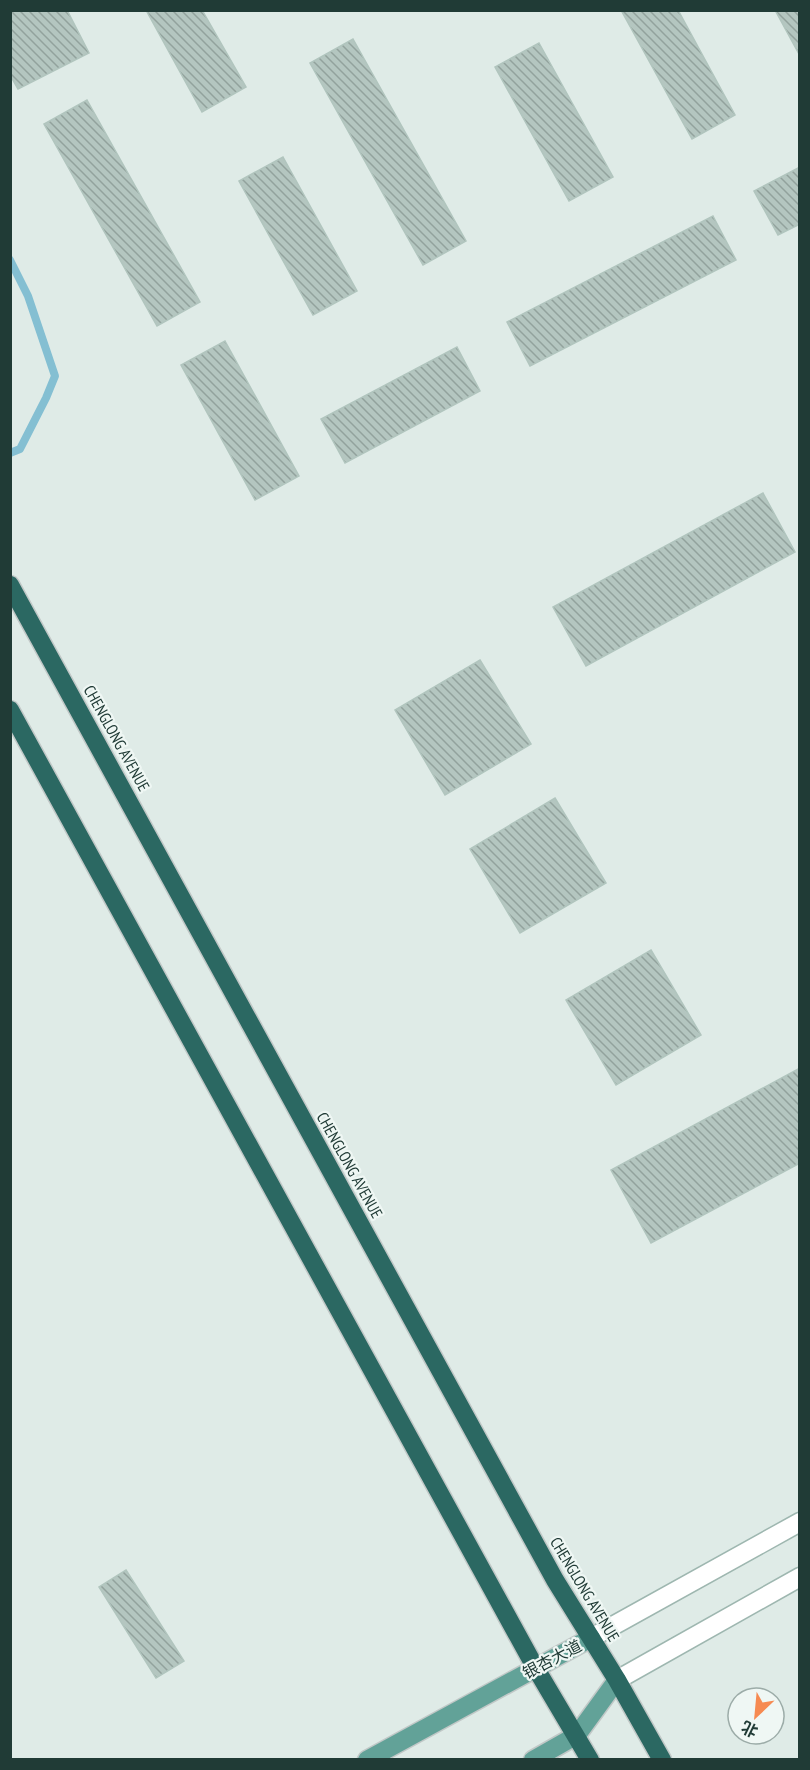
<svg xmlns="http://www.w3.org/2000/svg" width="810" height="1770" font-family="'PT Sans Narrow','Noto Sans SC',sans-serif">
<defs>
<pattern id="building-back-hatch" width="6" height="6" patternUnits="userSpaceOnUse" patternTransform="scale(1.5)"><rect width="6" height="6" fill="#b4c6c0"/><path d="M-1 5l2 2M0 0l6 6M5-1l2 2" fill="none" stroke="#92a29d"/></pattern>
</defs>
<rect width="100%" height="100%" fill="#dfebe7"/>
<g fill="none" stroke-linecap="round" stroke-linejoin="round">
<path stroke="#84bfd2" stroke-width="8" d="M10,260L28,296L55,376L46,398L20,449L10,453"/>
</g>
<path fill="url(#building-back-hatch)" stroke="#b1c5be" stroke-width="1.5" d="M10,10H67L89,53L18,89L10,75Z
M146,10H202L246,87L202,112Z
M621,10H678L735,115L692,139Z
M775,10H800V56Z
M353,39L466,241L423,265L310,63Z
M539,43L613,177L569,201L495,67Z
M87,100L200,302L157,326L44,124Z
M283,157L357,291L313,315L239,181Z
M800,167V224L778,235L754,191Z
M713,216L736,260L530,366L507,322Z
M225,341L299,476L255,500L181,365Z
M457,347L480,391L345,463L321,419Z
M763,493L795,552L586,666L553,607Z
M480,660L531,744L445,795L395,710Z
M555,798L606,883L520,933L470,849Z
M651,950L701,1035L616,1085L566,1000Z
M800,1068V1163L651,1243L611,1170Z
M126,1570L184,1661L156,1678L99,1587Z"/>
<g fill="none" stroke-linecap="round" stroke-linejoin="round">
<g stroke="#9eb7b0" stroke-width="21">
<path id="secondary" d="M591,1638L800,1522
M617,1680L800,1577"/>
</g>
<g stroke="#c1c8c7" stroke-width="21">
<path id="primary" d="M367,1760L591,1638
M533,1760L577,1735L617,1680"/>
</g>
<g stroke="#c1c8c7" stroke-width="21">
<path id="highway" d="M10,585L555,1580L617,1680L662,1760
M10,710L535,1667L590,1760"/>
</g>
<use href="#secondary" stroke="#fff" stroke-width="18"/>
<use href="#primary" stroke="#62a298" stroke-width="18"/>
<use href="#highway" stroke="#2b6862" stroke-width="18"/>
</g>
<g text-anchor="middle" stroke-width="4.5" stroke-linejoin="round" paint-order="stroke">
<g font-size="16" fill="#203b36" stroke="#eff7f4">
<text transform="translate(117 738) rotate(61)" y="6">CHENGLONG AVENUE</text>
<text transform="translate(350 1165) rotate(61)" y="6">CHENGLONG AVENUE</text>
<text transform="translate(585 1589) rotate(59)" y="6">CHENGLONG AVENUE</text>
<text transform="translate(552 1659) rotate(-28)" y="6">银杏大道</text>
</g>
</g>
<rect width="810" height="1770" fill="none" stroke="#203b36" stroke-width="24"/>
<g transform="translate(756 1716) rotate(206)"><circle r="28" fill="#eff7f4" stroke="#9caca8" stroke-width="1.5"/>
<path d="M0-4.5L10 22L0 15L-10 22Z" fill="#f68a51"/>
<text y="-9" font-size="16" font-weight="bold" text-anchor="middle" fill="#203b36">北</text>
</g>
</svg>
